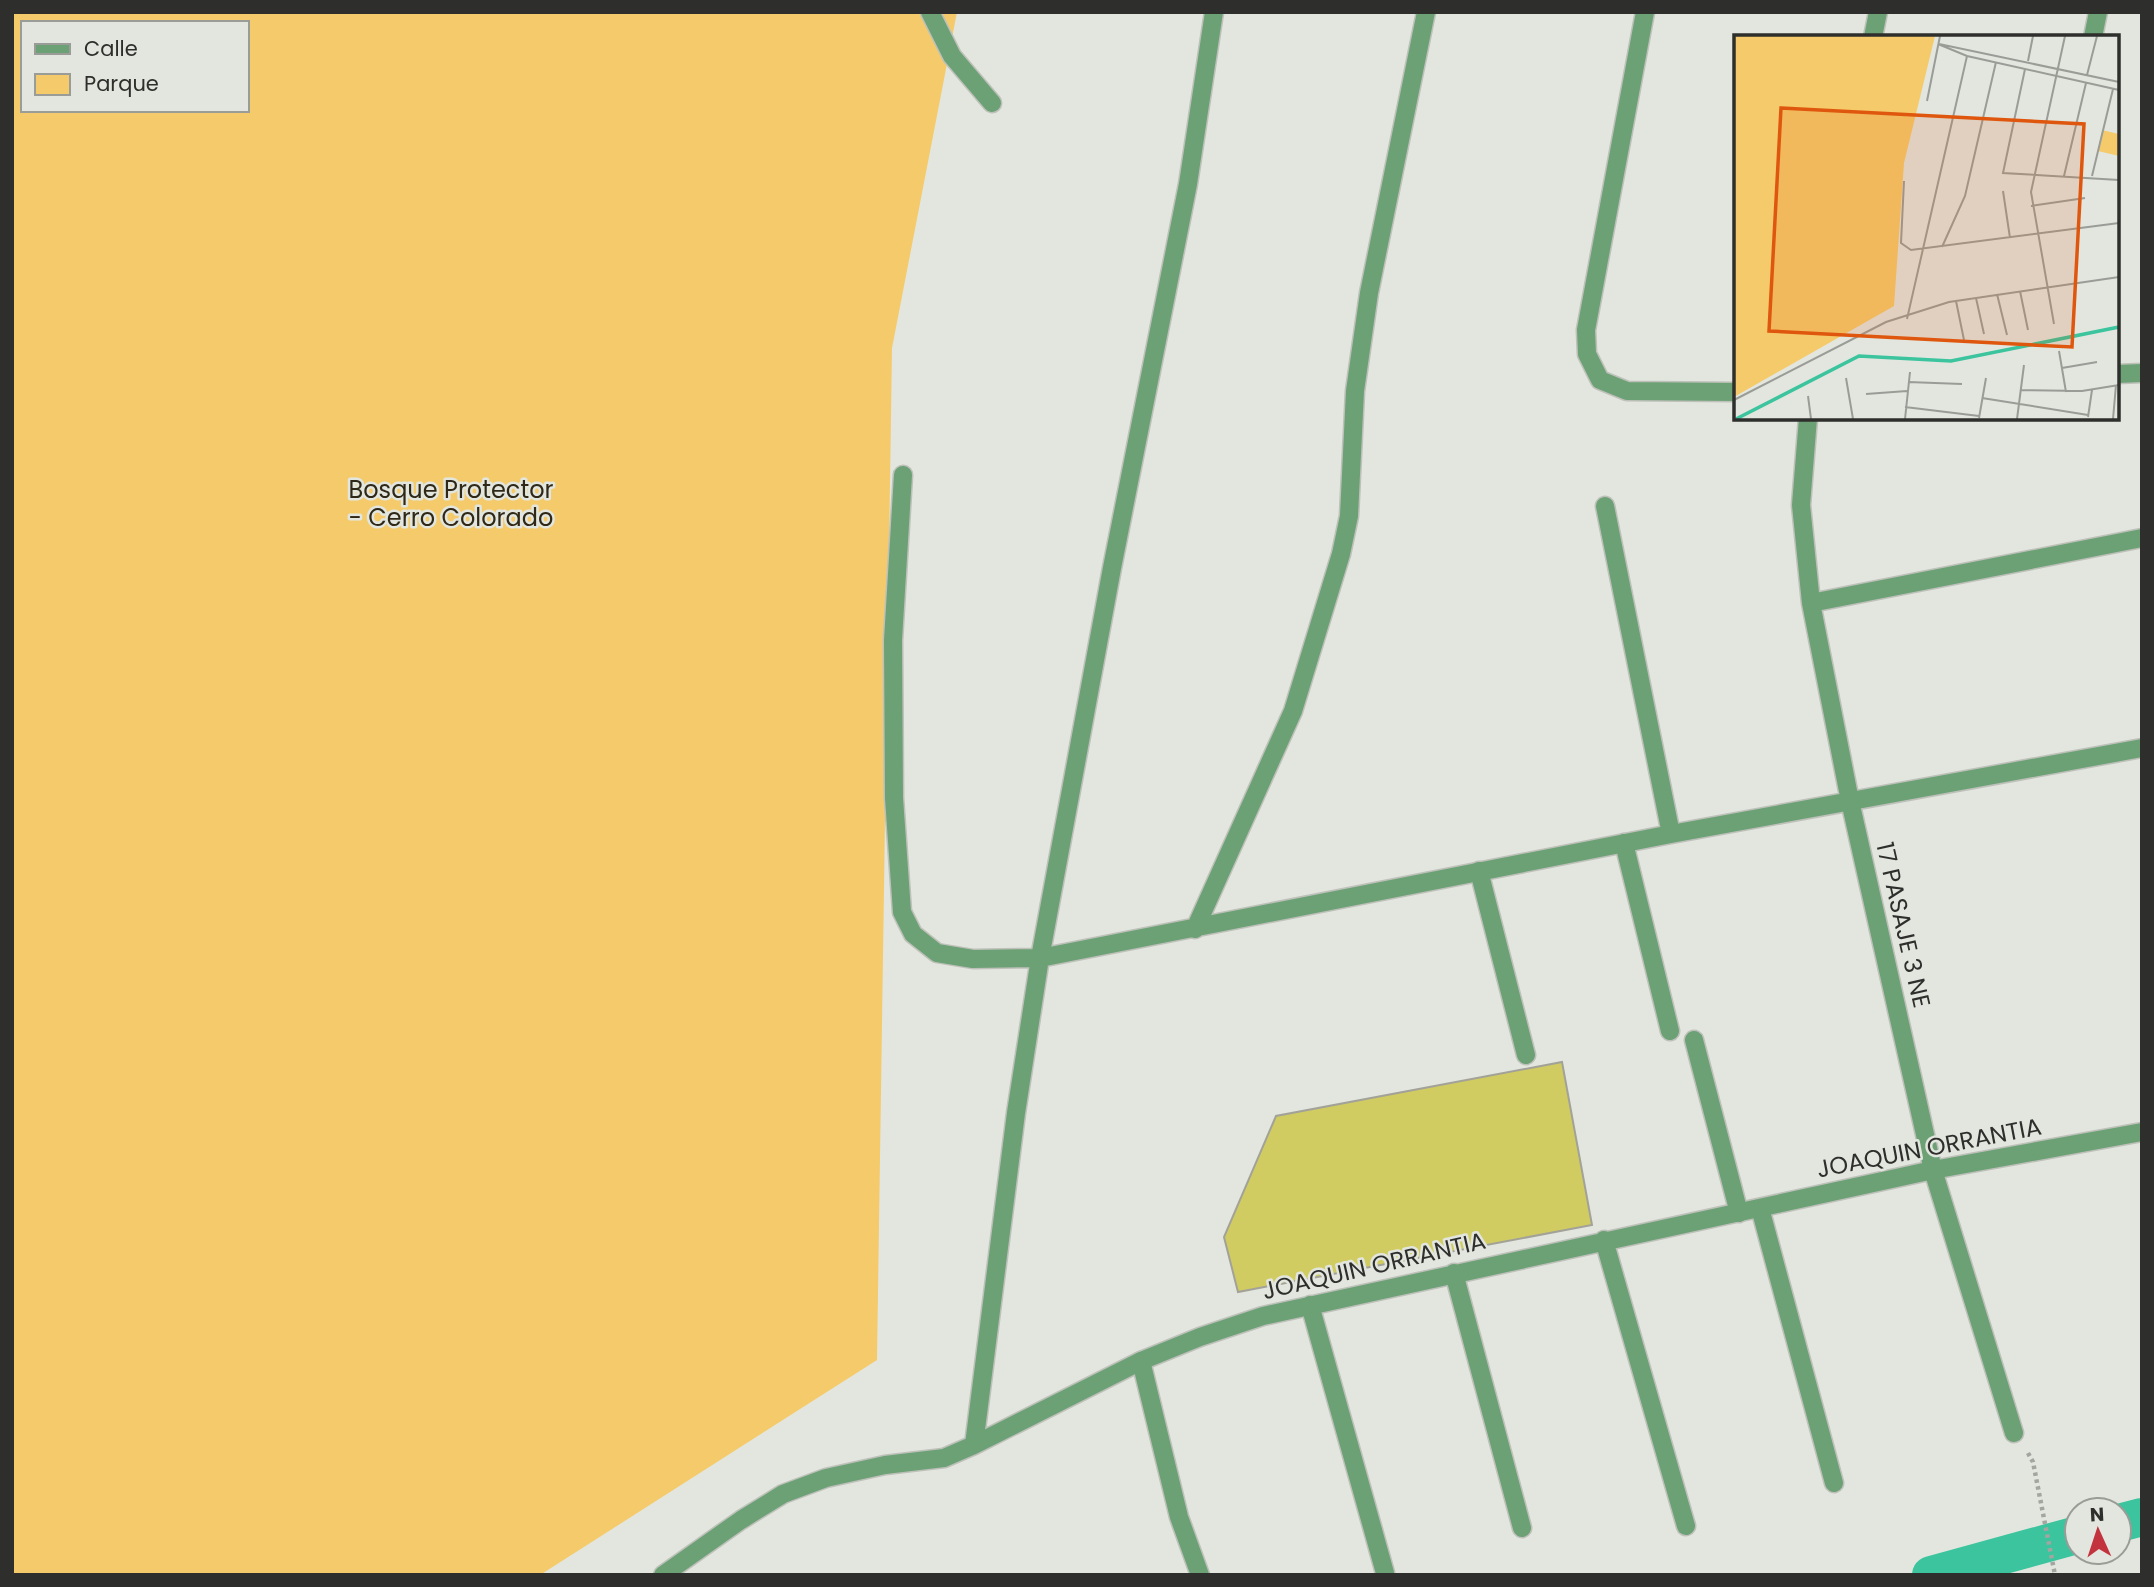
<svg xmlns="http://www.w3.org/2000/svg" width="2154" height="1587" font-family="Poppins,sans-serif">
<rect width="100%" height="100%" fill="#e2e6de"/>
<path fill="#f5ca6a" fill-rule="evenodd" d="M12,12H957L892,348L877,1360L540,1575H12ZM23,23H247V110H23Z"/>
<g fill="none" stroke-linecap="round" stroke-linejoin="round">
<path stroke="#3bc49d" stroke-width="38" d="M2119,1523L2142,1517
M1931,1575L2077,1535"/>
</g>
<path fill="#d1cc61" stroke="#a2a299" stroke-width="2" d="M1562,1062L1592,1225L1238,1292L1224,1237L1276,1116Z"/>
<g fill="none" stroke-linecap="round" stroke-linejoin="round">
<g stroke="#bec1ba" stroke-width="21">
<path id="service" d="M930,12L952,56L992,103
M1624,843L1670,1031
M1479,871L1526,1055
M1694,1040L1739,1213"/>
</g>
<g stroke="#bec1ba" stroke-width="21">
<path id="pedestrian" d="M1141,1361L1179,1517L1200,1575"/>
</g>
<g stroke="#bec1ba" stroke-width="21">
<path id="minor" d="M1645,12L1586,330L1587,354L1600,380L1627,391L1736,392
M1873,37L1878,12
M2093,37L2098,12
M2117,374L2142,373
M1808,418L1801,505L1811,603L1850,801L1933,1170L2014,1433
M903,475L893,640L894,798L902,912L913,934L937,953L973,959L1040,958L1671,834L2142,748
M1605,506L1671,834
M1811,603L2142,538
M1195,929L1293,711L1341,554L1349,516L1355,391L1369,293L1426,12
M1760,1208L1834,1483
M1604,1240L1686,1526
M1454,1273L1522,1528
M1310,1305L1385,1573
M974,1445L1016,1113L1040,958L1112,568L1188,184L1214,12
M663,1575L741,1520L783,1494L826,1478L885,1465L944,1458L974,1445L1141,1361L1200,1337L1263,1316L1933,1170L2142,1132"/>
</g>
<path stroke="#a3a6a0" stroke-width="4.5" stroke-dasharray="3.5 3.5" stroke-linecap="butt" d="M2028,1453L2033,1462L2055,1575"/>
<use href="#service" stroke="#6ca175" stroke-width="18"/>
<use href="#pedestrian" stroke="#6ca175" stroke-width="18"/>
<use href="#minor" stroke="#6ca175" stroke-width="18"/>
</g>
<g text-anchor="middle" stroke-width="5" stroke-linejoin="round" paint-order="stroke">
<g font-size="24" fill="#302817" stroke="#e2e6de">
<text x="451" y="498">Bosque Protector<tspan x="451" dy="28">- Cerro Colorado</tspan></text>
</g>
<g font-size="24" fill="#2e2f2c" stroke="#e2e6de">
<text transform="translate(1903 925) rotate(77)" y="8">17 PASAJE 3 NE</text>
<text transform="translate(1929 1148) rotate(-11)" y="8">JOAQUIN ORRANTIA</text>
<text transform="translate(1374 1266) rotate(-13)" y="8">JOAQUIN ORRANTIA</text>
</g>
</g>
<g transform="translate(1734 35)">
<rect width="385" height="385" fill="#e2e6de"/>
<path d="M0,1H201L170,128L160,271L0,362ZM368,95L385,99V121L364,116Z" fill="#f5ca6a"/>
<path fill="none" stroke="#3bc49d" stroke-width="3.5" d="M2,384L125,321L217,326L385,292"/>
<path fill="none" stroke="#9a9d97" stroke-width="2" d="M204,9L233,21L385,55M205,9L385,47M294,26L299,1M291,34L269,138L385,145M353,40L363,1M193,66L206,1M330,141L352,48M358,141L379,54M170,146L167,208L177,215L385,188M269,156L276,203M297,171L351,163M208,212L231,161L262,27M286,256L294,295M263,259L273,300M242,263L250,299M222,266L230,305M173,284L233,21M320,289L297,157L331,1M325,316L332,357M328,333L363,327M112,343L119,384M174,347L228,349M287,355L348,356L385,350M132,359L173,356M74,361L77,384M248,363L354,380M0,365L152,287L215,267L385,242M171,372L245,381M354,382L358,355M245,383L252,343M171,384L176,337M283,384L290,330M379,384L382,350"/>
<path fill="#df570e" fill-opacity="0.15" stroke="#df570e" stroke-width="3.5" d="M47,73L350,89L338,312L35,296Z"/>
<rect width="385" height="385" fill="none" stroke="#2e2f2c" stroke-width="3.5"/>
</g>
<rect width="2154" height="1587" fill="none" stroke="#2e2f2c" stroke-width="28"/>
<rect x="21" y="21" width="228" height="91" fill="#e2e6de" stroke="#9a9d97" stroke-width="2"/>
<rect x="35" y="44" width="35" height="10" fill="#6ca175" stroke="#9a9d97" stroke-width="2"/>
<text x="84" y="56" font-size="21" fill="#2e2f2c">Calle</text>
<rect x="35" y="74" width="35" height="21" fill="#f5ca6a" stroke="#9a9d97" stroke-width="2"/>
<text x="84" y="91" font-size="21" fill="#2e2f2c">Parque</text>
<g transform="translate(2098 1531) rotate(357)"><circle r="33" fill="#e2e6de" stroke="#9a9d97" stroke-width="2"/>
<path d="M0-5L12 26L0 18L-12 26Z" fill="#c3333e"/>
<text y="-10" font-size="19" font-weight="bold" text-anchor="middle" fill="#2e2f2c">N</text>
</g>
</svg>
